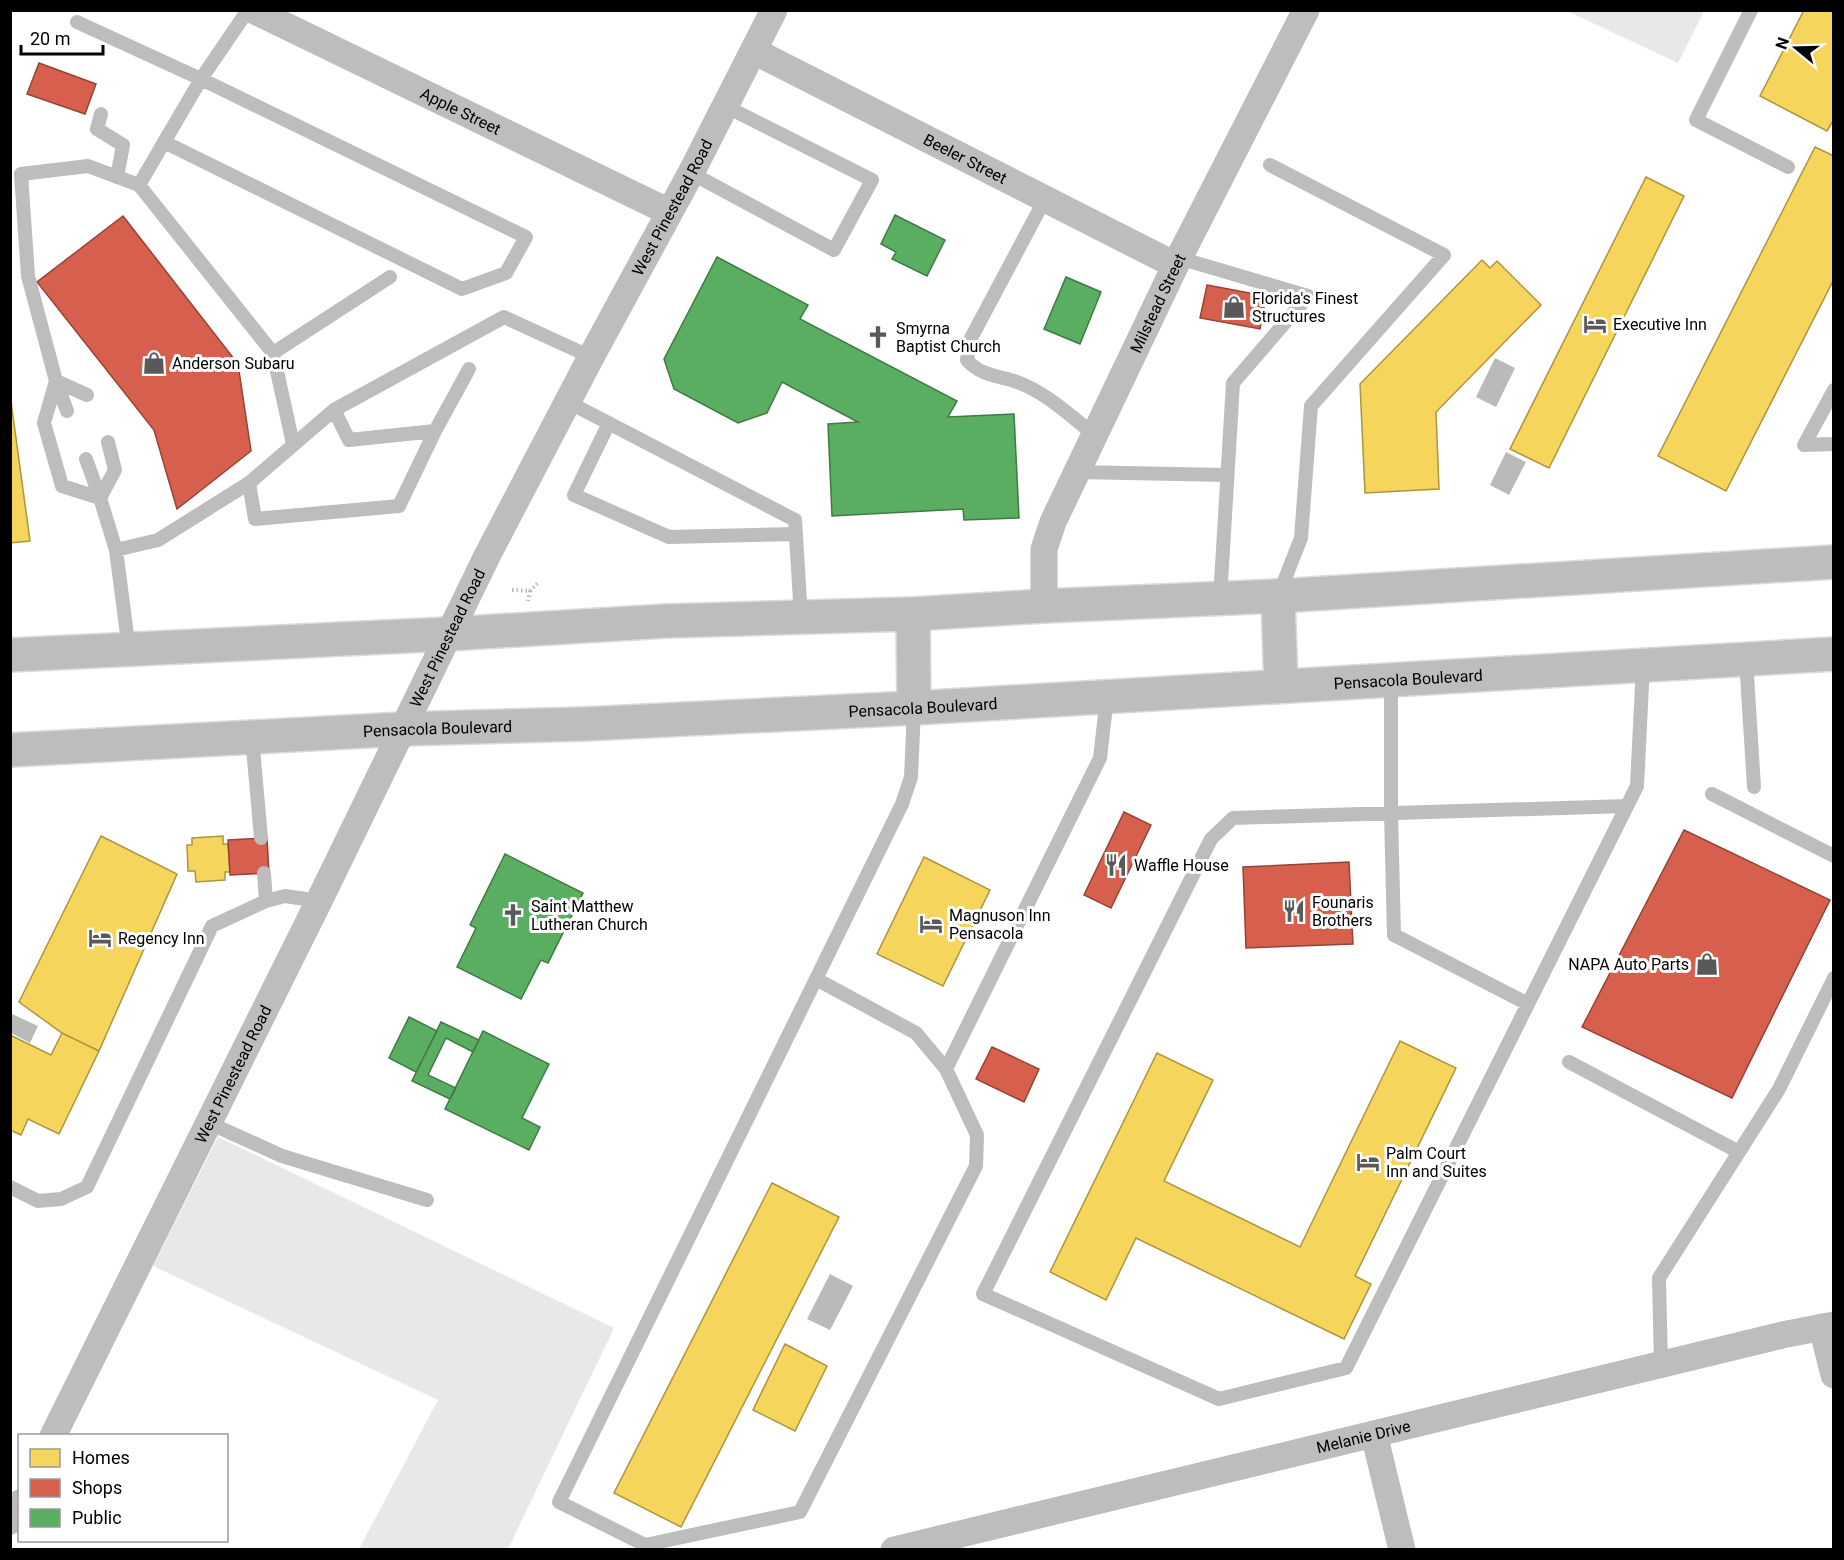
<svg xmlns="http://www.w3.org/2000/svg" width="1844" height="1560" font-family="Roboto,sans-serif">
<rect width="100%" height="100%" fill="#fff"/>
<path fill="#e8e8e8" d="M1567,11L1704,10V11L1678,63Z
M218,1137L614,1328L508,1549H359L438,1400L153,1266Z"/>
<path fill="#bababa" d="M1495,358L1515,368L1496,407L1476,397Z
M1506,452L1526,462L1509,495L1490,485Z
M10,1013L38,1026L30,1043L11,1033Z
M830,1274L853,1286L830,1330L807,1319Z"/>
<path fill="#f6d55c" stroke="#ac9540" stroke-width="1.5" d="M1804,10H1834V119L1827,131L1760,96Z
M1815,147L1834,156V279L1726,491L1658,456Z
M1646,177L1684,196L1549,468L1510,449Z
M1482,260L1490,268L1497,261L1541,305L1436,412L1439,489L1365,493L1360,384Z
M10,394L30,541L10,543Z
M101,836L177,874L99,1051L62,1033L19,1002Z
M223,836V844H228L230,872H225V880L196,882L195,871H188L187,845H192V838Z
M924,857L990,890L943,986L877,954Z
M62,1033L99,1051L59,1134L28,1119L21,1135L10,1130V1035L51,1055Z
M1400,1041L1456,1068L1355,1276L1371,1284L1344,1339L1136,1238L1106,1300L1050,1272L1157,1053L1213,1080L1164,1181L1300,1247Z
M772,1183L839,1217L681,1527L614,1493Z
M785,1344L827,1366L795,1431L753,1410Z"/>
<path fill="#d6604d" stroke="#964336" stroke-width="1.5" d="M39,63L96,84L85,114L27,94Z
M123,216L238,364L251,451L177,509L154,430L37,282Z
M1207,285L1266,296L1260,329L1200,318Z
M1124,812L1151,825L1111,908L1084,895Z
M1684,830L1830,900L1732,1098L1582,1027Z
M267,838L269,873L230,875L228,840Z
M1349,862L1353,944L1246,948L1243,867Z
M992,1047L1039,1069L1024,1102L976,1079Z"/>
<path fill="#5aae61" stroke="#3f7a44" stroke-width="1.5" d="M895,215L945,240L927,276L892,259L896,252L881,244Z
M717,257L808,305L800,319L957,401L948,417L1014,414L1019,518L964,520L963,509L832,516L828,424L858,422L782,382L767,413L738,423L674,389L664,359Z
M1066,277L1101,292L1080,344L1044,329Z
M505,854L583,893L548,963L541,960L521,999L457,967L476,928L470,925Z
M409,1017L437,1031L416,1072L389,1058Z
M441,1022L479,1040L473,1052L446,1038L428,1075L456,1088L450,1099L412,1081Z
M483,1031L549,1064L522,1118L540,1127L529,1150L445,1109Z"/>
<g fill="none" stroke-linecap="round" stroke-linejoin="round">
<g stroke="#dbdbdb" stroke-width="36">
<g id="primary">
<path d="M1278,596L1281,686"/>
<path d="M913,614L914,708"/>
<path d="M10,655L448,634L666,621L913,614L1044,606L1278,596L1834,562"/>
<path id="s6" d="M10,750L403,729L584,724L914,708L1834,654"/>
</g>
</g>
<path stroke="#b8b8b8" stroke-width="4" stroke-dasharray="1.5 3" stroke-linecap="butt" d="M512,590L530,591L528,601
M530,591L538,583"/>
<path stroke="#bdbdbd" stroke-width="14" d="M1751,10L1696,120L1788,167
M77,22L201,79L526,237L506,273L462,289L164,142
M101,114L97,129L123,145L117,177
M1270,165L1444,255L1311,406L1301,538L1279,594
M691,173L834,250L872,180L725,106
M139,185L201,79L248,10
M1045,199L970,340L967,360C979,375 999,376 1017,382C1047,393 1070,416 1095,435
M1179,258L1308,296L1233,383L1220,599
M273,353L390,277
M56,381L44,423L62,486L100,498
M56,381L87,395
M568,402L795,520L801,617
M334,410L504,317L591,357
M67,411L56,381L28,276L21,174L88,166L139,185L273,353L293,444
M609,423L574,495L669,537L796,534
M1804,445L1834,390
M1804,445L1834,444
M86,459L100,498L116,550L129,650
M1076,472L1227,475
M249,483L255,519L399,506L435,431L469,369
M100,498L115,470L108,442
M116,550L158,540L249,483L334,410L349,440L435,431
M1746,659L1754,787
M1391,680V814L1394,935L1528,1004
M252,737L261,838
M1712,794L1834,856
M1627,806L1233,818L1211,839L983,1294L1219,1399L1346,1368L1637,786L1643,665
M264,873L266,901
M816,979L916,1033L946,1069L977,1135L976,1166L800,1512L645,1545L559,1502L902,804L911,777L914,708
M1569,1062L1739,1152
M946,1069L1100,758L1107,697
M207,1122L282,1156L427,1200
M10,1187L38,1201L61,1199L87,1187L212,926L266,901L285,896L319,901
M1661,1364L1659,1278L1779,1089L1834,978"/>
<g stroke="#bdbdbd" stroke-width="27">
<path id="s1" d="M253,10L669,212"/>
<path id="s2" d="M754,51L1175,265"/>
<path id="s3" d="M1044,606V549L1053,522L1179,258L1306,10"/>
<path d="M1822,1327L1834,1375"/>
<path d="M1374,1434L1402,1550"/>
<path id="s4" d="M53,1436L319,901L488,554L591,357L691,173L774,10"/>
<path d="M10,1521L20,1503"/>
<path id="s5" d="M894,1550L1787,1334L1834,1325"/>
</g>
<use href="#primary" stroke="#bdbdbd" stroke-width="33"/>
</g>
<defs>
<g id="shop-bare" transform="scale(1.8)"><path d="M-5-2.5h2.3a2.7 3.5 0 0 1 5.4 0H5L5.5 6h-11ZM-1.5-2.5h3a1.5 2.3 0 0 0-3 0Z" fill="#595959" stroke="#fff" stroke-width="2.5" paint-order="stroke"/></g>
<g id="hotel-bare" transform="scale(1.8)"><path d="M-6-4.5h1.5V1H6V5H4.5V3h-9V5H-6ZM-4 0a1.8 1.8 0 1 1 3.6 0ZM.5 0V-2.5h3Q6-2.5 6 0Z" fill="#595959" stroke="#fff" stroke-width="2.5" paint-order="stroke"/></g>
<g id="church-bare" transform="scale(1.8)"><path d="M-1.2-6h2.4v3.5h3.3v2.4h-3.3V6h-2.4V-.1h-3.3v-2.4h3.3Z" fill="#595959" stroke="#fff" stroke-width="2.5" paint-order="stroke"/></g>
<g id="restaurant-bare" transform="scale(1.8)"><path d="M-5-6h1v4h1v-4h1v4h1v-4h1v5L-1.5 .5V6h-2V.5L-5-1ZM5-6V6H3V1.5H1.5Q1.5-4 5-6Z" fill="#595959" stroke="#fff" stroke-width="2.5" paint-order="stroke"/></g>
</defs>
<g fill-rule="evenodd">
<use href="#shop-bare" x="1234" y="307"/>
<use href="#hotel-bare" x="1595" y="324"/>
<use href="#church-bare" x="878" y="337"/>
<use href="#shop-bare" x="154" y="363"/>
<use href="#restaurant-bare" x="1116" y="865"/>
<use href="#restaurant-bare" x="1294" y="911"/>
<use href="#church-bare" x="513" y="915"/>
<use href="#hotel-bare" x="931" y="924"/>
<use href="#hotel-bare" x="100" y="938"/>
<use href="#shop-bare" x="1707" y="964"/>
<use href="#hotel-bare" x="1368" y="1162"/>
</g>
<g text-anchor="middle" stroke-width="6" stroke-linejoin="round" paint-order="stroke">
<g font-size="16" fill="#000" stroke="#fff">
<text dy="6" stroke="none"><textPath href="#s1" startOffset="231">Apple Street</textPath></text>
<text dy="6" stroke="none"><textPath href="#s2" startOffset="237">Beeler Street</textPath></text>
<text dy="6" stroke="none"><textPath href="#s4" startOffset="1376">West Pinestead Road</textPath></text>
<text dy="6" stroke="none"><textPath href="#s3" startOffset="328">Milstead Street</textPath></text>
<text dy="6" stroke="none"><textPath href="#s4" startOffset="890">West Pinestead Road</textPath></text>
<text dy="6" stroke="none"><textPath href="#s6" startOffset="1400">Pensacola Boulevard</textPath></text>
<text dy="6" stroke="none"><textPath href="#s6" startOffset="914">Pensacola Boulevard</textPath></text>
<text dy="6" stroke="none"><textPath href="#s6" startOffset="428">Pensacola Boulevard</textPath></text>
<text dy="6" stroke="none"><textPath href="#s4" startOffset="404">West Pinestead Road</textPath></text>
<text dy="6" stroke="none"><textPath href="#s5" startOffset="483">Melanie Drive</textPath></text>
</g>
<g font-size="16" fill="#000" stroke="#fff" text-anchor="start">
<text x="1252" y="304">Florida's Finest<tspan x="1252" dy="18">Structures</tspan></text>
<text x="1613" y="330">Executive Inn</text>
<text x="896" y="334">Smyrna<tspan x="896" dy="18">Baptist Church</tspan></text>
<text x="172" y="369">Anderson Subaru</text>
<text x="1134" y="871">Waffle House</text>
<text x="1312" y="908">Founaris<tspan x="1312" dy="18">Brothers</tspan></text>
<text x="531" y="912">Saint Matthew<tspan x="531" dy="18">Lutheran Church</tspan></text>
<text x="949" y="921">Magnuson Inn<tspan x="949" dy="18">Pensacola</tspan></text>
<text x="118" y="944">Regency Inn</text>
<text x="1689" y="970" text-anchor="end">NAPA Auto Parts</text>
<text x="1386" y="1159">Palm Court<tspan x="1386" dy="18">Inn and Suites</tspan></text>
</g>
</g>
<rect width="1844" height="1560" fill="none" stroke="#000000" stroke-width="24"/>
<rect x="18" y="1434" width="210" height="108" fill="#ffffff" stroke="#999999" stroke-width="1.5"/>
<rect x="30" y="1449" width="30" height="18" fill="#f6d55c" stroke="#999999" stroke-width="1.5"/>
<text x="72" y="1464" font-size="18" fill="#000000">Homes</text>
<rect x="30" y="1479" width="30" height="18" fill="#d6604d" stroke="#999999" stroke-width="1.5"/>
<text x="72" y="1494" font-size="18" fill="#000000">Shops</text>
<rect x="30" y="1509" width="30" height="18" fill="#5aae61" stroke="#999999" stroke-width="1.5"/>
<text x="72" y="1524" font-size="18" fill="#000000">Public</text>
<g transform="translate(1796 48) rotate(289)" stroke="#ffffff" stroke-width="4.5" paint-order="stroke">
<path d="M0-4.5L10 22L0 15L-10 22Z" fill="#000000"/>
<text y="-9" font-size="16" font-weight="bold" text-anchor="middle" fill="#000000">N</text>
</g>
<path d="M21 45v9h82v-9" fill="none" stroke="#000000" stroke-width="3"/>
<text x="30" y="45" font-size="18" fill="#000000" stroke="#ffffff" stroke-width="4.5" paint-order="stroke">20 m</text>
</svg>
